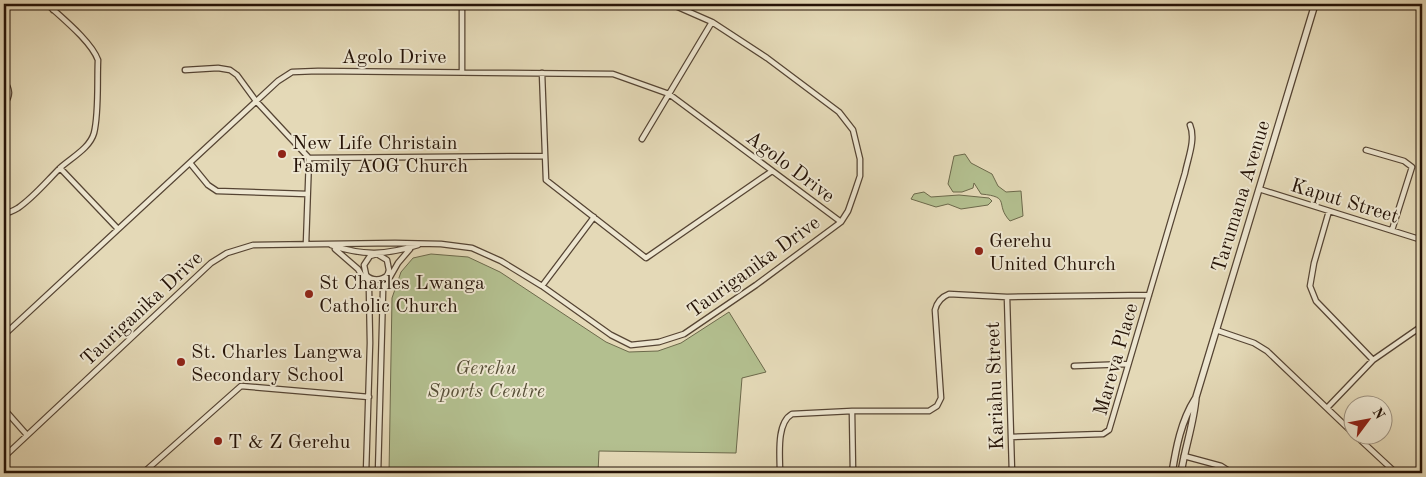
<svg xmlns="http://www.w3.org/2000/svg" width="1426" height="477" font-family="'Old Standard TT',serif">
<rect width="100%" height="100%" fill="#e4d9b7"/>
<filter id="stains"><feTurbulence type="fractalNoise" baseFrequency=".004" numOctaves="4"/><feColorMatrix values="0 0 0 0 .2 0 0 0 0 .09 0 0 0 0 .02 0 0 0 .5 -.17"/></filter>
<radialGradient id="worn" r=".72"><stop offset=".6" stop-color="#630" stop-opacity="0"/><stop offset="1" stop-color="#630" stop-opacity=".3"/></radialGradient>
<path fill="#b3bf8f" stroke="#6c694b" d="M965,154L971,163L992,174L998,186L1006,192L1021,191L1023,216L1010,221C994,204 1012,197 981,194L974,183L973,188L962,192H953L948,184L954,156Z
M924,192L931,197L959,195L989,198L992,201L988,205L961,209L948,204L936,207L911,199L914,194Z
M431,254L468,257L500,272L606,342L629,352L658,351L681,343L729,312L766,372L742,378L736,453L599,451L598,473H389L392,298L401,272L413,258Z"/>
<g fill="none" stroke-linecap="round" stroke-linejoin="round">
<g stroke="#543" stroke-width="7">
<path id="minor" d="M462,4V72
M53,10L59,4
M185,70L218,68L230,70L237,75L256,101L309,158L306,244
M542,73L546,180L646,258L772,171
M4,80C10,90 11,95 4,105
M642,139L712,22
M1366,150L1404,161L1412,167L1392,230
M309,158L545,156
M190,163L208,185L217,191L307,194
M60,168L118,229
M1259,189L1422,240
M1329,211L1314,263L1310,286L1316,301L1373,360
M4,213C9,213 13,211 18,208C34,197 46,182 60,168C71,158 90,148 94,133C99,113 97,82 98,60C91,41 62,18 47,4
M331,245C363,256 386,255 418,245
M335,249L358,269L365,281
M377,254L387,260L389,270L383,291L378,473
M366,275C372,281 381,281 388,275
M390,277L398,263L410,249
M542,286L594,217
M1007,297L1012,473
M1216,330L1254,343L1267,351L1354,434
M4,335L278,81L292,72L318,71L613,74L669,94L841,222
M1074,366L1128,364
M1327,408L1373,360L1422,326
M4,409L27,435
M852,411L853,473
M1354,434L1396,473
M1011,437L1103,434L1109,430L1185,173C1188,158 1196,139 1190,125
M1184,456L1221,466L1232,473
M4,457L211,263L227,253L253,245L395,243L441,244L472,248L501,261L542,286L611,335L631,345L659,342L684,334L756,285L841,222L848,211L855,191L860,176V159L853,130L839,112L767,58L712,22L671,4
M143,473L241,386L369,397
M366,473L370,343L369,289L364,265L370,256L377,254
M780,473C780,456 776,423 792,414L852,411H929L937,406L941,398L935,310C937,302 941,297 949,294L1007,297L1149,295"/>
</g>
<g stroke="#543" stroke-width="8">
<path id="tertiary" d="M1172,473C1176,448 1181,421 1195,399
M1181,473C1185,447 1194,423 1196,397L1315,4"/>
</g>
<use href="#minor" stroke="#ede6d0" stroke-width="4.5"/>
<use href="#tertiary" stroke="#ede6d0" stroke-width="5.5"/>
</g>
<g fill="#8f2418" stroke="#ede6d0" stroke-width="2">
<circle cx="282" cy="154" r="5"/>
<circle cx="979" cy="251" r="5"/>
<circle cx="309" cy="294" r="5"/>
<circle cx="181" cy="362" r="5"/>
<circle cx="218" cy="441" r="5"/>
</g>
<g text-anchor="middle" stroke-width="4" stroke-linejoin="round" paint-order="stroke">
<g font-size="20" fill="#251307" stroke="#ede6d0">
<text x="394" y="63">Agolo Drive</text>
<text transform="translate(791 166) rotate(37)" y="7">Agolo Drive</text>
<text transform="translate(1240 196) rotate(-73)" y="7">Tarumana Avenue</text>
<text transform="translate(1345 200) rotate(17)" y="7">Kaput Street</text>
<text transform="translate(753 266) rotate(-36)" y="7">Tauriganika Drive</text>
<text transform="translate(141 308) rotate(-43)" y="7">Tauriganika Drive</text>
<text transform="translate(1115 359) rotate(-74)" y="7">Mareva Place</text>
<text transform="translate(994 386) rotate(-92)" y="7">Kariahu Street</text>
</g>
<g font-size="20" fill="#251307" stroke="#ede6d0" text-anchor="start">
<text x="292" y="149">New Life Christain<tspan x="292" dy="23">Family AOG Church</tspan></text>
<text x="989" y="247">Gerehu<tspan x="989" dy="23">United Church</tspan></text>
<text x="319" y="289">St Charles Lwanga<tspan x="319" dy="23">Catholic Church</tspan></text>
<text x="191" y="358">St. Charles Langwa<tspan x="191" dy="23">Secondary School</tspan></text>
<text x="228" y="448">T &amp; Z Gerehu</text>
</g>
<g font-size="20" font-style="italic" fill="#574f37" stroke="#ede6d0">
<text x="486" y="374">Gerehu<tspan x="486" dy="23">Sports Centre</tspan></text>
</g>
</g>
<rect width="1426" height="477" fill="none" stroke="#e4d9b7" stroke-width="20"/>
<rect x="5" y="5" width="1416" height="467" fill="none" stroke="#251307" stroke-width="2.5"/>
<rect x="10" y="10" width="1406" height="457" fill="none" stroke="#251307"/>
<g transform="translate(1368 420) rotate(58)"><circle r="24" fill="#ede6d0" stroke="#9d9280"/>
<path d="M0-4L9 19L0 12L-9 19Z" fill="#8f2418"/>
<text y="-8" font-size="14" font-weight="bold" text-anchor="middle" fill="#251307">N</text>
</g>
<rect width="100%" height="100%" filter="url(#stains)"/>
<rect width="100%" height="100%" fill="url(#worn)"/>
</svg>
